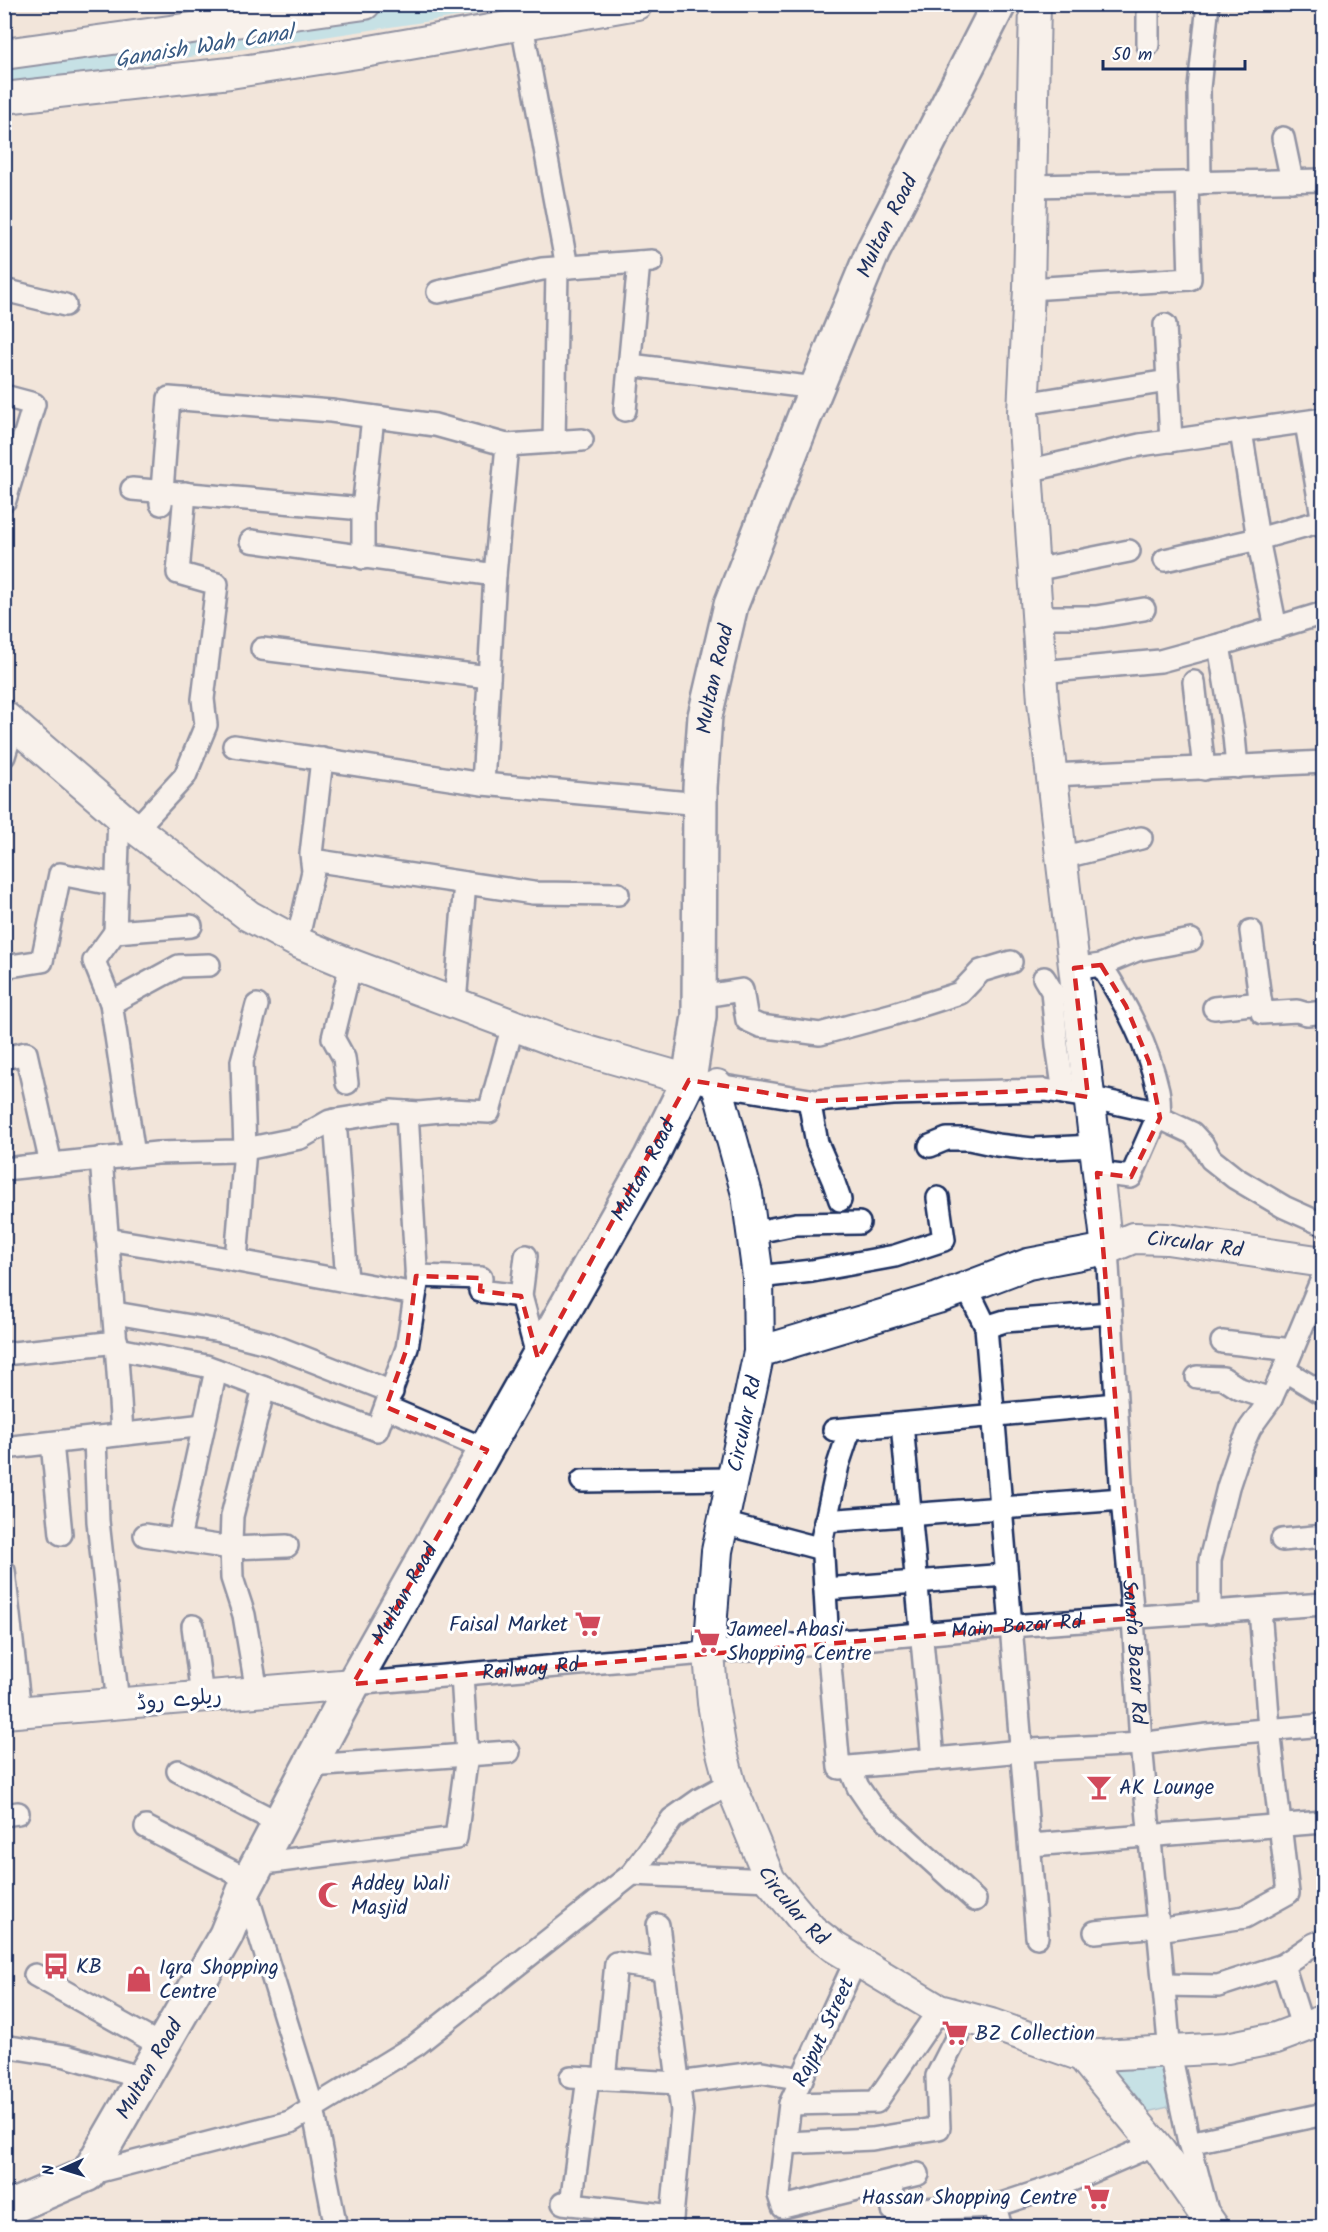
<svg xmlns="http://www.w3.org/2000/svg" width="1328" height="2232" font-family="Kalam,'Playpen Sans Arabic',sans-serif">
<rect width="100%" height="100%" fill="#f2e5da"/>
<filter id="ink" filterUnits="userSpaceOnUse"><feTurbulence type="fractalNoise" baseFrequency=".0167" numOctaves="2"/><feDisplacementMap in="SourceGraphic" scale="12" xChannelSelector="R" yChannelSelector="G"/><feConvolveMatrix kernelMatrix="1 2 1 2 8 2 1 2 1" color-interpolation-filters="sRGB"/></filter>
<g filter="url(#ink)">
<path fill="#91dbf2" stroke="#6296b7" stroke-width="1.5" d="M1100,2062L1165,2064L1173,2106L1138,2114Z"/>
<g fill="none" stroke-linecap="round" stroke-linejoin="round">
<path stroke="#91dbf2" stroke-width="20" d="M4,75L475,4"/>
<g stroke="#1b2f5e" stroke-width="26">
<g id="street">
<path d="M1148,4V45"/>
<path d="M522,25L567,267"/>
<path d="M1283,138L1292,181"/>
<path d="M1200,183L1199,88L1208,4"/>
<path d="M1031,186L1324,180"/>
<path d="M1029,289L1190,279L1187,183"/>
<path d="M4,290L65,305"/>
<path d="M438,292L542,269L652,261"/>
<path d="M1165,325L1171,441"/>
<path d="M630,365L816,388"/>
<path d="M4,396L34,404L5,500"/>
<path d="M1023,404L1168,381"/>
<path d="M625,410L639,262"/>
<path d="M1306,423L1324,528"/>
<path d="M1241,431L1258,539L1276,628"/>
<path d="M554,442L557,268"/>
<path d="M1027,471L1140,445L1324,419"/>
<path d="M132,489L363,509"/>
<path d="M161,504L169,398L331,411L435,425L507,445L582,440"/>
<path d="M251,541L495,575"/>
<path d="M363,558V509L373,417"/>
<path d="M1165,560L1258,539L1322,521"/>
<path d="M1034,570L1129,551"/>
<path d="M1038,617H1096L1144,609"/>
<path d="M1219,645L1234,736L1237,767"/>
<path d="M262,649L489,677"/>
<path d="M1041,672L1160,661L1219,645L1324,613"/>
<path d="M1194,682L1204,769"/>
<path d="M234,746L483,784L700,804"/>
<path d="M4,756L14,723"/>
<path d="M1052,775L1324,762"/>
<path d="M483,784L495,575L507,445"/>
<path d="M137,828L185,776L206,725L203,699L217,584L178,573L185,493"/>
<path d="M1061,858L1141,838"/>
<path d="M312,860L533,893L618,894"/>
<path d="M1251,931L1262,1013L1297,1011L1307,1014L1324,1012"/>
<path d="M115,932L119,814"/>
<path d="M297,942L313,871L311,854L322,759"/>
<path d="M4,967L42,961L60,874L117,885"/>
<path d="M1087,967L1101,965L1137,950L1191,940"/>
<path d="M1044,978L1052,991L1057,1045L1064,1093"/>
<path d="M699,997L742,990L747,1020L760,1026L820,1034L894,1014L960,993L981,971L1011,962"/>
<path d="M111,1003L179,966L209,965"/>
<path d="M455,1003L465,883"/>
<path d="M1214,1008L1261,1003"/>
<path d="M4,1058L26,1053L51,1164"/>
<path d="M347,1083L344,1058L333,1038L351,964"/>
<path d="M705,1083L816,1101L893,1094L1045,1090L1088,1097L1160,1113"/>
<path d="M809,1100L817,1143L833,1180L840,1200"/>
<path d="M1160,1118L1192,1133L1203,1145L1211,1159L1235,1178L1284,1207L1324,1225"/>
<path d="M335,1120L347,1281"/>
<path d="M930,1146L947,1139H969L997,1145L1032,1149L1094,1146"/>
<path d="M134,1155L111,1003L94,961L115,932L191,926"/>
<path d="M101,1158C108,1250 117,1342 122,1434"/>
<path d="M4,1169L157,1153L236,1151L300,1138L330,1121L391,1111L419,1113L451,1110L489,1112L513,1025"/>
<path d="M1097,1173L1131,1177L1153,1127L1160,1118C1159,1109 1160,1099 1158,1090C1148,1045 1125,1003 1101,965"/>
<path d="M752,1233L796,1224L859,1223"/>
<path d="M107,1239L217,1257L415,1294"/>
<path id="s1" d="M1107,1249L1122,1499L1133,1618L1141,1744L1170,2053L1188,2138L1206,2207"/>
<path d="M526,1256L521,1296L538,1359"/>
<path d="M236,1260L245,1149L242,1061L257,1005"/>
<path d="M416,1276L481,1278L480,1291L521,1296"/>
<path d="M758,1277L812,1271L895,1256L944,1240L938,1198"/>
<path d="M967,1288L986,1327L1037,1937"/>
<path d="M115,1313L220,1331L267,1343L392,1392"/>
<path d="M986,1327L1005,1321L1111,1313"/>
<path d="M1222,1342L1292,1350"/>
<path d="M118,1349L206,1366L377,1430L407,1348L417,1284L407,1112"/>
<path d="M4,1354L117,1342"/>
<path d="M1284,1370L1324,1394"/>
<path d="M1197,1377L1223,1378L1240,1389L1271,1399"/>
<path d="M386,1407L487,1450"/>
<path d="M902,1424L933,1759"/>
<path d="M850,1429L838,1465L822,1539L828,1643L839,1768L1032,1750L1141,1744L1207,1735L1324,1725"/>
<path d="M834,1430L1116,1404"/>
<path d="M95,1437L98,1521L118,1704"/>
<path d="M52,1443L61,1534"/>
<path d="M4,1448L204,1425"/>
<path d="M582,1481L733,1479"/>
<path d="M825,1521L1122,1499"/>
<path d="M723,1523L822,1549"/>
<path d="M145,1535L231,1548L287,1546"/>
<path d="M179,1539L216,1370"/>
<path d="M1282,1540L1324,1536"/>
<path d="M4,1571L20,1712"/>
<path d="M825,1589L1006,1575"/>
<path d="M1210,1613V1560L1228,1487L1241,1448L1250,1428L1271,1399L1284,1370L1324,1274"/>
<path d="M193,1626L202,1697"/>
<path id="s2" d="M353,1684L1010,1626L1324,1604"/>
<path d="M257,1692L244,1615L232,1578L231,1544L232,1516L264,1388"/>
<path d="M310,1766L509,1752"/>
<path d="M850,1768L858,1787L871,1806L975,1900"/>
<path d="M178,1771L279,1823"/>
<path d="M4,1815L18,1813"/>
<path d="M146,1827L249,1880"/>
<path d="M1031,1845L1324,1822"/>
<path d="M257,1864L456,1838L467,1755L462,1675"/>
<path d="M632,1874L672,1819L699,1800L730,1783"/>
<path d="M245,1888L313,2108L336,2228"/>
<path d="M658,1925L682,2111L671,2228"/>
<path d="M1158,1930L1245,1917L1288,1893L1269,1729L1260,1609"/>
<path d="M1095,1932L1158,1926"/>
<path d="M856,1960L790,2104L779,2195L783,2207L918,2174"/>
<path d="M1283,1965L1303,2029"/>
<path d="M35,1975L162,2046"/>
<path d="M1164,1985L1218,1986L1283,1965L1314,1944L1324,1940"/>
<path d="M4,2046L66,2056L143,2078"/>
<path d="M571,2077L678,2083L762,2072L802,2079"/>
<path d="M604,2079L616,1963L663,1970"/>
<path d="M790,2104L876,2102L939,2010"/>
<path d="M786,2143L872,2139L939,2128L937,2076L967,2017"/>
<path d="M1189,2143L1324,2114"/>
<path d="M88,2174L290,2122L416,2045L632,1874L770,1880"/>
<path d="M891,2181L893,2210L995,2206L1065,2183L1155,2144"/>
<path d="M563,2203L672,2216"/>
<path d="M571,2204L588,2078"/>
<path d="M995,2206L1001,2228"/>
</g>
</g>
<g stroke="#1b2f5e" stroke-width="34">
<g id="secondary">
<path d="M1035,4L1029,289L1023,412L1043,701L1107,1249"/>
<path d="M4,54L365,4"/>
<path d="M4,98L230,73L370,51L637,4"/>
<path d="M4,716L127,822L249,916L297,942L345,962L513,1025L566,1045L689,1080"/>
<path id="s3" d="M717,1085L747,1194L758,1277L759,1352L717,1551L709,1654L713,1703L720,1745L730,1783L770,1880L811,1929L834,1947L939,2010L991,2024L1082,2056L1227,2048L1276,2038L1324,2020"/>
<path id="s4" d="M759,1352L938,1298L1028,1264L1107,1249L1133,1238L1167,1239L1324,1262"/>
<path d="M4,1713L353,1684"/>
<path d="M1082,2056L1160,2151L1214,2228"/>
</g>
</g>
<g stroke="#1b2f5e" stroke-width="38">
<g id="primary">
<path id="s5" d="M4,2210L88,2174L226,1935L245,1888L353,1684L651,1157L689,1080L699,1016L700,787L705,716L731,605L804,418L873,251L999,4"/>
</g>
</g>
<use href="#street" stroke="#fff" stroke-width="21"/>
<use href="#secondary" stroke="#fff" stroke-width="30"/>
<use href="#primary" stroke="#fff" stroke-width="33"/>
</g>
</g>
<path d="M0 0H1328V2232H0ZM1101,965L1126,1006L1149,1062L1160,1118L1131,1177L1097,1173L1133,1618L353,1684L487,1450L386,1407L407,1348L416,1276L481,1278L480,1291L521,1296L538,1359L689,1080L816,1101L1045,1090L1088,1097L1074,968Z" fill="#f2e5da" fill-opacity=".55" fill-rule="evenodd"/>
<path fill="none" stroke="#d62828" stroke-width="4.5" stroke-dasharray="12 8" stroke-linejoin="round" d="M1101,965L1126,1006L1149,1062L1160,1118L1131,1177L1097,1173L1133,1618L353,1684L487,1450L386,1407L407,1348L416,1276L481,1278L480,1291L521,1296L538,1359L689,1080L816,1101L1045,1090L1088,1097L1074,968Z"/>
<defs>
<g id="supermarket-bare" transform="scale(2.07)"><path d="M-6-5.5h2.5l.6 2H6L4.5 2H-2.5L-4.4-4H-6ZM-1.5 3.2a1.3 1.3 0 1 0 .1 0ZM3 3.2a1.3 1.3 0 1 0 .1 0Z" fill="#d1495b" stroke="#fff" stroke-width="2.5" paint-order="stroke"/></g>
<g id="bar-bare" transform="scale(2.07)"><path d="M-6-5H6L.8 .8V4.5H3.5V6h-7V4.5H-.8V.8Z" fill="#d1495b" stroke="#fff" stroke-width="2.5" paint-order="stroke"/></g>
<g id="mosque-bare" transform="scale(2.07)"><path d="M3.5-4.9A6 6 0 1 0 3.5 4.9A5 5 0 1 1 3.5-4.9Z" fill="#d1495b" stroke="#fff" stroke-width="2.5" paint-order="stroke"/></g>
<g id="bus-bare" transform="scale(2.07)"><path d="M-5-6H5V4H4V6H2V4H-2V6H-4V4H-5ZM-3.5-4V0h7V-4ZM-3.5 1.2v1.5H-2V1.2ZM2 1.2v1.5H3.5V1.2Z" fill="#d1495b" stroke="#fff" stroke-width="2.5" paint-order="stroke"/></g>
<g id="shop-bare" transform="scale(2.07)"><path d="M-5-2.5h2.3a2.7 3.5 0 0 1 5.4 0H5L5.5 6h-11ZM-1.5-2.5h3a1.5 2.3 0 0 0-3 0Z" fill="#d1495b" stroke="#fff" stroke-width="2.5" paint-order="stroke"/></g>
</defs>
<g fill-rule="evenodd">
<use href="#supermarket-bare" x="588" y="1624"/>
<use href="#supermarket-bare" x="707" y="1641"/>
<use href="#bar-bare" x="1099" y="1787"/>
<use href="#mosque-bare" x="331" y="1895"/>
<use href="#bus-bare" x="56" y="1966"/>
<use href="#shop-bare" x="139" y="1979"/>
<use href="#supermarket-bare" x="955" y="2033"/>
<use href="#supermarket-bare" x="1097" y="2197"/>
</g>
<g text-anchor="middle" stroke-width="6" stroke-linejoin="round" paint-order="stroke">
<g font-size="21" fill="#1b2f5e" stroke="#fff">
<text dy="7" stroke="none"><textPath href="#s5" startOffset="2229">Multan Road</textPath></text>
<text dy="7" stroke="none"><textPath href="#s5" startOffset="1743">Multan Road</textPath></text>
<text dy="7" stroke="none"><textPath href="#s5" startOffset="1239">Multan Road</textPath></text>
<text dy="7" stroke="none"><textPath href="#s4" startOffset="454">Circular Rd</textPath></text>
<text transform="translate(744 1424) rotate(-78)" y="7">Circular Rd</text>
<text dy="7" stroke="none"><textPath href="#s5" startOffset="753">Multan Road</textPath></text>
<text dy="7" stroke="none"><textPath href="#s2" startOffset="666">Main Bazar Rd</textPath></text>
<text dy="7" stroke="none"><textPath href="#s1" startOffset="404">Sarafa Bazar Rd</textPath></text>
<text dy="7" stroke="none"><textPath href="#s2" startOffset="178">Railway Rd</textPath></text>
<text transform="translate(179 1699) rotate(-5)" y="7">ریلوے روڈ</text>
<text dy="7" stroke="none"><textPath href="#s3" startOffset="849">Circular Rd</textPath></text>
<text transform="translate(823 2032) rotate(-65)" y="7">Rajput Street</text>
<text dy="7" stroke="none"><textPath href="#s5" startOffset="213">Multan Road</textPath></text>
</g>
<g font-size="21" fill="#1b2f5e" stroke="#fff" text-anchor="start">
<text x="568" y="1631" text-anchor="end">Faisal Market</text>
<text x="727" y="1636">Jameel Abasi<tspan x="727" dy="24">Shopping Centre</tspan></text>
<text x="1119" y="1794">AK Lounge</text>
<text x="351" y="1890">Addey Wali<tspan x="351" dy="24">Masjid</tspan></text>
<text x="76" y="1973">KB</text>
<text x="159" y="1974">Iqra Shopping<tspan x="159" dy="24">Centre</tspan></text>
<text x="975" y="2040">BZ Collection</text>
<text x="1077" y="2204" text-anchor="end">Hassan Shopping Centre</text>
</g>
<g font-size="22" font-style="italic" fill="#385a83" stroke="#fff">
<text transform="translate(204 45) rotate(-9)" y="8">Ganaish Wah Canal</text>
</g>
</g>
<rect width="1328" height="2232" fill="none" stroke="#fff" stroke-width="24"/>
<rect x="12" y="12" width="1304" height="2208" fill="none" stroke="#1b2f5e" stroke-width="2" filter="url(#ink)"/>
<g transform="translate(63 2169) rotate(266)" stroke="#ffffff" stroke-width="4.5" paint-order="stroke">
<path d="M0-4.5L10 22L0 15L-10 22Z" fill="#1b2f5e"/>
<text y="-9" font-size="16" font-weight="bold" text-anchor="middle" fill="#1b2f5e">N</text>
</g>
<path d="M1103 60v9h142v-9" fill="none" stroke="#1b2f5e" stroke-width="3"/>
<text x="1112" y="60" font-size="18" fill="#1b2f5e" stroke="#ffffff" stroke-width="4.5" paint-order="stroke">50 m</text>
</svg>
